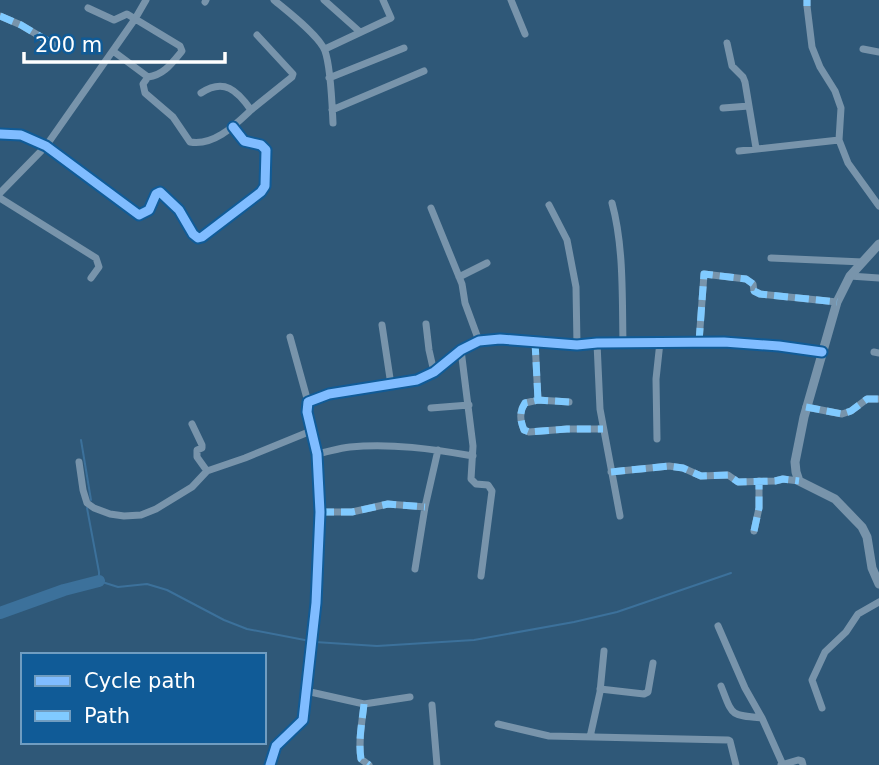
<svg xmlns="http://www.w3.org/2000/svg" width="879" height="765" font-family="'DejaVu Sans',sans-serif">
<rect width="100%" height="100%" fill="#2f5878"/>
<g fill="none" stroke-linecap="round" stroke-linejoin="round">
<path stroke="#3c719b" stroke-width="2" d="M81,440L91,500
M87,508L99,572V581L118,587L147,584L167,590L224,620L247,629L310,641
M315,642L377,646L474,640L574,622L617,612L731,573"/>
<path stroke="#3c719b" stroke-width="12" d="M0,613L64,590L99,581"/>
<path stroke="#7894ab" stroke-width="7" d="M274,0C287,11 320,36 325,51C331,68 332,104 333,123
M324,0L360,32
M511,0L525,34
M807,0V6L812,47L820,67L835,91L841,108L839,140L848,163L879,206
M205,2L206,0
M88,8L114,20L127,14L180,46L182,51C172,63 164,75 148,77
M0,16L21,25L58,47
M727,43L732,66L743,77L745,82L756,148
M325,49L391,18L383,0
M863,49L879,52
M113,51L148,77L143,84L145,93L173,117L190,142C214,146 234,126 251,110C237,90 224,78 201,93
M329,78L404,48
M723,108L749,106
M251,110L292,77L293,74L257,35
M332,110L424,71
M0,134L21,135L46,146L139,215L149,210L156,194L160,192L179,210L193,234L198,238L202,237L261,192L265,186L266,150L261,145L244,141L233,127
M739,151L839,140
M0,193L46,146L135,19L146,0
M0,198L96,258L99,267L91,278
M612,203C624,247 622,298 623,343
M549,205L567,240L576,287L577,345
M431,208L462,284L465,303L479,341
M771,258L863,262
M850,276L879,278
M459,277L487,263
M426,324L429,350L434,372
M382,325L391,385
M290,337L308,402
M535,341L538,400
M699,342L704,274L746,279L753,284L754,291L760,294L837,302
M597,343L600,409L620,516
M461,350L473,446L471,479L476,484L488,485L492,491L481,576
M874,352L879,353
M569,402L538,400L525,403C519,412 520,420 524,430L529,432L567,429H603
M806,407L842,414L851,411L867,399H879
M431,408L469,405
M192,424L202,445V448L197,450V457L207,471
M657,439L656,379L660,342
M317,454C328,452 339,448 350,447C391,443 433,449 473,456
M79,462L83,490L87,503L94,508L110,514L124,516L141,515L156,509L192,487L207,471L245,458L311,431
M611,472L669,466L683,468L701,476L728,475L738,482L775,481L783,479L799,481
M320,512H352L388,504L425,507
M754,531L759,508V481
M415,569L425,507L438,450
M718,626L745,688L762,718
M721,686C733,716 729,715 762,718L783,765
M600,689L644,694L648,692L653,663
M306,691L364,704L410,697
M364,704C362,723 358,741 361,759L369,765
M432,705L437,765
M822,708L812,680L825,652L846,632L858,614L879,602
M498,724L549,736L728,740L730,741L736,765
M590,737L600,692L604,651
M781,765L798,760L802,761L803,765"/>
<path stroke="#7894ab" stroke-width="9" d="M879,244L850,276L837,302L804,417L795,462L796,472L799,481L835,499L862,527L867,537L872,568L879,584
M270,765L276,746L303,720L316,603L320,512L317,454L307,412L308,402L329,394L417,380L434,372L461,350L479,341L500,339L577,345L597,343L724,342L779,346L822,352"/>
<path stroke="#80caff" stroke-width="7" stroke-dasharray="14 7" stroke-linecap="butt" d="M807,6V0
M0,16L21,25L58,47
M535,341L538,400
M699,342L704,274L746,279L753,284L754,291L760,294L837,302
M569,402L538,400L525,403C519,412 520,420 524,430L529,432L567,429H603
M806,407L842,414L851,411L867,399H879
M611,472L669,466L683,468L701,476L728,475L738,482L775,481L783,479L799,481
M320,512H352L388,504L425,507
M754,531L759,508V481
M364,704C362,723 358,741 361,759L369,765"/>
<g stroke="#105b97" stroke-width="13">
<path id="cycleway" d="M0,134L21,135L46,146L139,215L149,210L156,194L160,192L179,210L193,234L198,238L202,237L261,192L265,186L266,150L261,145L244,141L233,127
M270,765L276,746L303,720L316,603L320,512L317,454L307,412L308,402L329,394L417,380L434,372L461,350L479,341L500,339L577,345L597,343L724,342L779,346L822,352"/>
</g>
<use href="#cycleway" stroke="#80bcff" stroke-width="9"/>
</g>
<rect x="21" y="653" width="245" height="91" fill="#105b97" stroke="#709dc1" stroke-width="2"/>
<rect x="35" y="676" width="35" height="10" fill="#80bcff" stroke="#709dc1" stroke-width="2"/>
<text x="84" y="688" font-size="21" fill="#ffffff">Cycle path</text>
<rect x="35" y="711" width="35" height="10" fill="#80caff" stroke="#709dc1" stroke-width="2"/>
<text x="84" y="723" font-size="21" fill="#ffffff">Path</text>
<path d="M24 52v10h201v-10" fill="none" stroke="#ffffff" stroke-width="3.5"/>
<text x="35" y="52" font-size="21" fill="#ffffff" stroke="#105b97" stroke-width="5" paint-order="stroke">200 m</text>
</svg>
